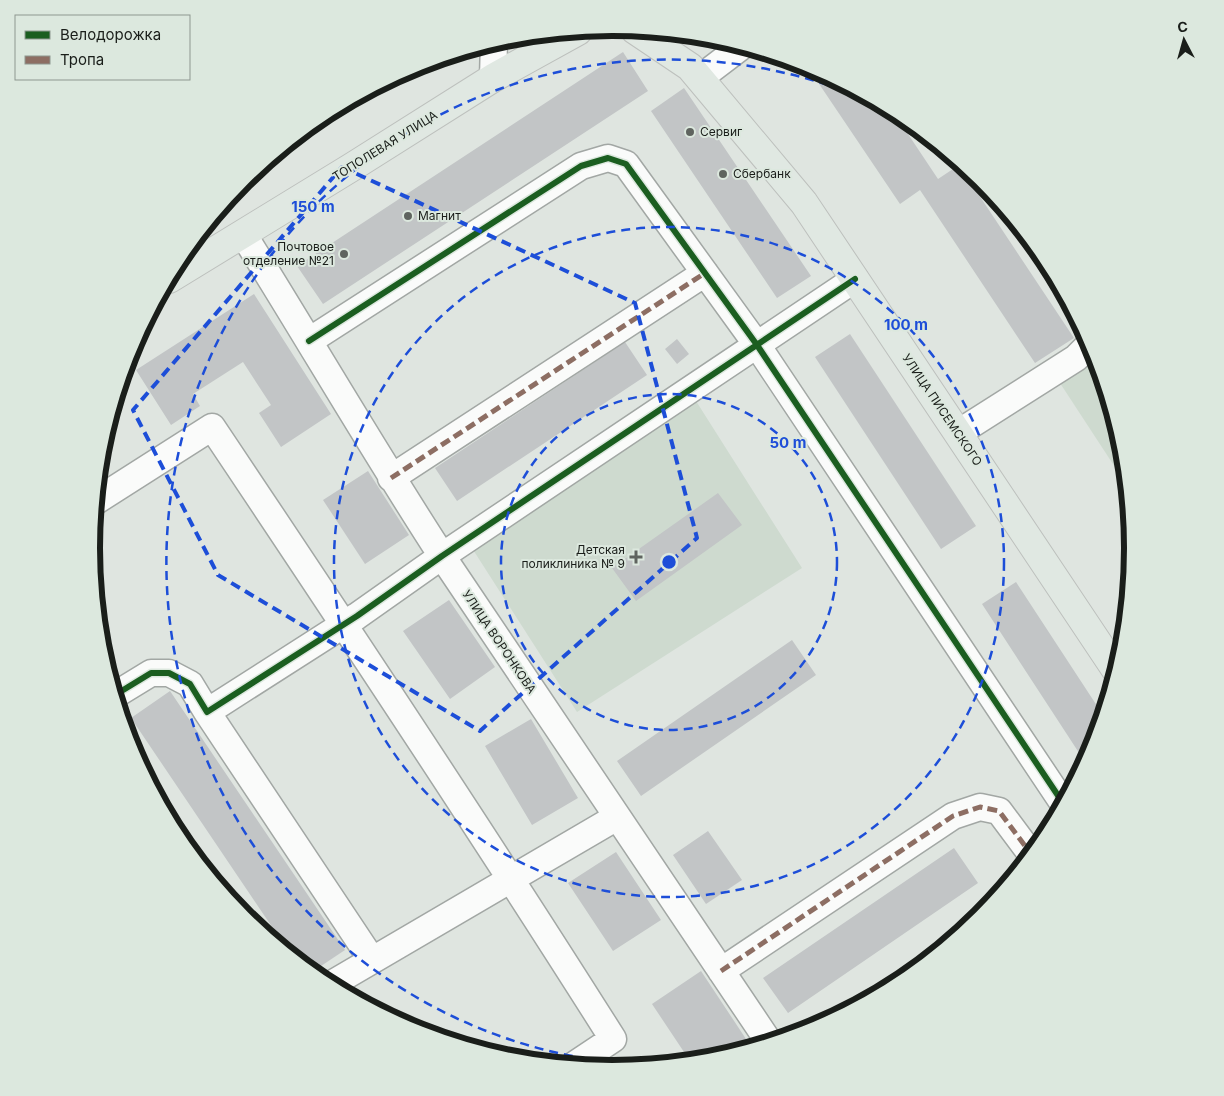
<svg xmlns="http://www.w3.org/2000/svg" width="1224" height="1096" font-family="Inter,sans-serif">
<rect width="100%" height="100%" fill="#dfe5e0"/>
<path fill="#cedacf" d="M1095,356L1123,447L1126,484L1058,380Z
M696,401L802,568L577,712L470,545Z"/>
<path fill="#c2c5c6" d="M623,52L648,91L323,304L297,266Z
M807,66L892,110L938,179L959,165L1074,338L1035,363L920,190L900,204Z
M684,88L811,276L777,298L651,111Z
M254,294L331,414L281,447L259,413L271,405L243,362L193,394L200,406L171,425L136,370Z
M850,334L976,526L941,549L815,357Z
M677,339L689,354L677,364L665,349Z
M625,342L647,375L457,501L435,468Z
M368,471L409,535L365,564L323,500Z
M718,493L742,525L636,601L612,568Z
M1016,582L1103,715L1093,747L1085,762L982,604Z
M449,600L495,667L450,699L403,631Z
M792,640L816,675L641,796L617,761Z
M170,691L345,950L312,972L291,955L131,718Z
M531,719L578,798L532,825L485,746Z
M708,831L742,880L706,904L673,855Z
M954,848L978,883L788,1013L763,978Z
M616,852L661,920L613,951L568,883Z
M701,971L748,1042L730,1053L713,1059L690,1061L652,1004Z"/>
<g fill="none" stroke-linecap="round" stroke-linejoin="round">
<g stroke="#a2a7a4" stroke-width="29">
<path id="minor" d="M493,78L494,42
M700,78L742,46
M243,234C310,341 373,450 442,556L769,1042
M309,341L581,166L608,158L626,164L757,345L1063,803
M958,433L1076,358L1090,344
M391,478L705,273
M96,501L212,427C348,630 483,833 613,1039L574,1065
M115,695L151,673H169L190,684L207,712L357,616L442,556L855,279
M207,712L372,960
M721,971L953,816L980,807L999,811L1031,854
M330,985L617,817"/>
</g>
<g stroke="#bdc0bd" stroke-width="30">
<path id="major" d="M635,30L690,67L804,203L1116,670
M169,279L352,167L493,78L578,31"/>
</g>
<use href="#minor" stroke="#fafbfa" stroke-width="26"/>
<use href="#major" stroke="#e0e8e2" stroke-width="28"/>
<path stroke="#8d6e63" stroke-width="5" stroke-dasharray="10 5" stroke-linecap="butt" d="M391,478L705,273
M721,971L953,816L980,807L999,811L1031,854"/>
<g stroke="#dce8de" stroke-width="9">
<path id="cycleway" d="M309,341L581,166L608,158L626,164L757,345L1063,803
M115,695L151,673H169L190,684L207,712L357,616L442,556L855,279"/>
</g>
<use href="#cycleway" stroke="#1b5e20" stroke-width="6"/>
</g>
<path fill="none" stroke="#1d4ed8" stroke-width="4" stroke-dasharray="10 6" stroke-linejoin="round" d="M342,167L635,303L697,538L480,731L218,575L133,410Z"/>
<g fill="none" stroke="#1d4ed8" stroke-width="2.5" stroke-dasharray="9 6">
<circle cx="669" cy="562" r="168"/>
<circle cx="669" cy="562" r="335"/>
<path d="M647 1065A503 503 0 1 1 901 116"/>
</g>
<g fill="#5f645f" stroke="#dce8de" stroke-width="2">
<circle cx="690" cy="132" r="5"/>
<circle cx="723" cy="174" r="5"/>
<circle cx="408" cy="216" r="5"/>
<circle cx="344" cy="254" r="5"/>
<path d="M633.5 549.5h5v5h5v5h-5v5h-5v-5h-5v-5h5z"/>
</g>
<g text-anchor="middle" stroke-width="4" stroke-linejoin="round" paint-order="stroke">
<g font-size="12" fill="#1a1e1a" stroke="#dce8de" text-anchor="start">
<text x="700" y="136">Сервиг</text>
<text x="733" y="178">Сбербанк</text>
<text x="418" y="220">Магнит</text>
<text x="334" y="251" text-anchor="end">Почтовое<tspan x="334" dy="14">отделение №21</tspan></text>
<text x="625" y="554" text-anchor="end">Детская<tspan x="625" dy="14">поликлиника № 9</tspan></text>
</g>
<g font-size="12" fill="#1a1e1a" stroke="#dce8de">
<text transform="translate(385 146) rotate(-32)" y="4">ТОПОЛЕВАЯ УЛИЦА</text>
<text transform="translate(942 410) rotate(56)" y="4">УЛИЦА ПИСЕМСКОГО</text>
<text transform="translate(499 642) rotate(56)" y="4">УЛИЦА ВОРОНКОВА</text>
</g>
</g>
<path d="M0 0H1224V1096H0ZM100 548a512 512 0 1 1 1024 0a512 512 0 1 1-1024 0Z" fill="#dce8de" fill-rule="evenodd"/>
<path fill="none" stroke="#1a1e1a" stroke-width="6" d="M100 548a512 512 0 1 1 1024 0a512 512 0 1 1-1024 0Z"/>
<circle cx="669" cy="562" r="8" fill="#1d4ed8" stroke="#dce8de" stroke-width="2.5"/>
<g font-size="15" text-anchor="middle" font-weight="bold" fill="#1d4ed8" stroke="#dce8de" stroke-width="4" stroke-linejoin="round" paint-order="stroke">
<text x="313" y="212">150 m</text>
<text x="906" y="330">100 m</text>
<text x="788" y="448">50 m</text>
</g>
<rect x="15" y="15" width="175" height="65" fill="#dce8de" stroke="#8e9790"/>
<rect x="25" y="31" width="25" height="8" fill="#1b5e20" stroke="#8e9790"/>
<text x="60" y="40" font-size="15" fill="#1a1e1a">Велодорожка</text>
<rect x="25" y="56" width="25" height="8" fill="#8d6e63" stroke="#8e9790"/>
<text x="60" y="65" font-size="15" fill="#1a1e1a">Тропа</text>
<g transform="translate(1184 40) rotate(354)" stroke="#dce8de" stroke-width="4" paint-order="stroke">
<path d="M0-4L9 19L0 12L-9 19Z" fill="#1a1e1a"/>
<text y="-8" font-size="14" font-weight="bold" text-anchor="middle" fill="#1a1e1a">С</text>
</g>
</svg>
